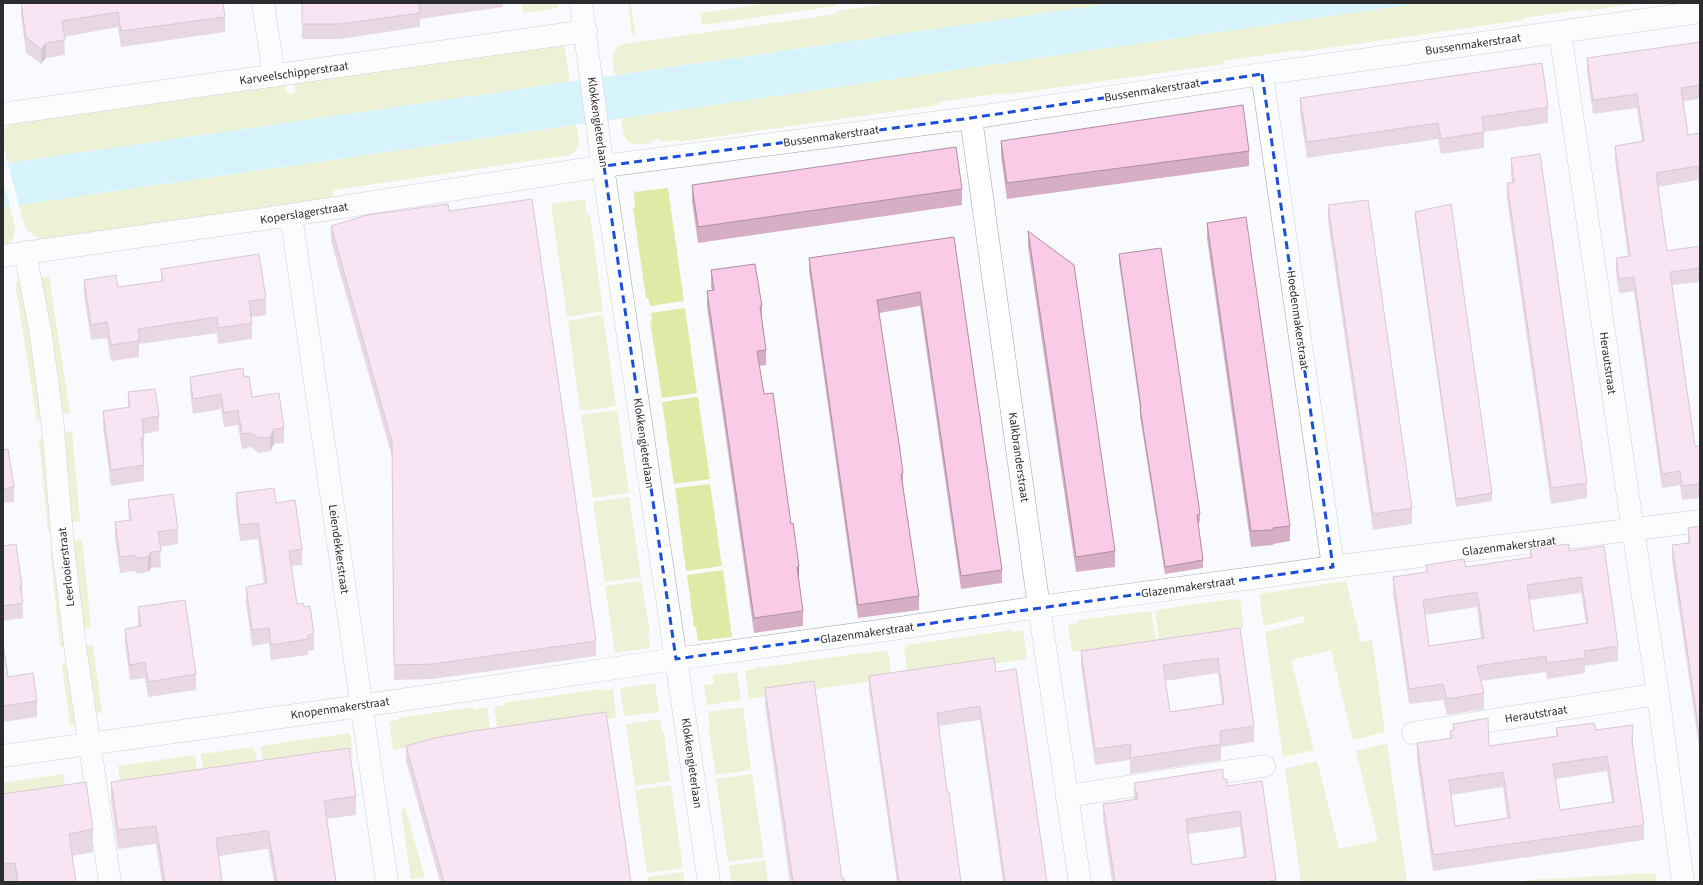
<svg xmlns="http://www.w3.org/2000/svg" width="1703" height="885" font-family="'Source Sans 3',sans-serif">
<rect width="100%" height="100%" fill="#f8fafe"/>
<path fill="#e1e9a7" d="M522,3H557L558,8L523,13Z
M628,3H631L635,35H632Z
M771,3H845L836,4V6L702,25L700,13Z
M895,3H1115L615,75C613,63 608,49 623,44L837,14L836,11Z
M1421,3H1638L1589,11L1588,9L1523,18V20L1300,52L1299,50L1224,61V64L1003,95L1002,93L939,102V105L679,142V140L661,142L660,139L652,140V143C625,147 625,143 621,118Z
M564,44L570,82L8,163L3,143V131L11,124L285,84L287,94L295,93L294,83Z
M576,125C578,137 583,149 570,155L334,190L333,198L41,239C25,234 22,220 19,205Z
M668,188L684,301L650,306L648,298H646L633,208L635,207L634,192Z
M585,199L587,215L590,214L603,311L567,317L551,204Z
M10,206C13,221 22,240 3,246V207Z
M49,276L70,413L62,414L40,278Z
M20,281L30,332L42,421H37L15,282Z
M685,308L697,393L662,398L650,321H652L651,313Z
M603,315L616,406L580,411L568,321Z
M698,397L710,479L674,484L662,402Z
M617,410L629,493L593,498L581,415Z
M72,431L80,522H72L64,432Z
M44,438L53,532H48L39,439Z
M710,484L722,566L686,571L675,488Z
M629,497L641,577L605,582L593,502Z
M82,539L91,628H83L73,540Z
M50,549H54L65,646L60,647Z
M723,570L732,637L698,641L696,627H694L687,575Z
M641,581L650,632L648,633L650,648L615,653L605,586Z
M1346,581L1361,642L1372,640L1385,732L1353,740L1331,650L1291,660L1314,750L1283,757L1265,632L1304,622L1303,616L1264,626L1259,594Z
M1234,598V600L1240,599L1244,628L1159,640L1155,610L1233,599Z
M1151,611L1156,640L1072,652L1068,624L1078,623V620Z
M1011,630V632L1023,631L1027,659L908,676L904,648H907L906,645Z
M93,645L102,712L94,714L85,646Z
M888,650L892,678L749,699L745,671L755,669V666L757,668L863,653L864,651V654Z
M67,663L75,726H70L62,664Z
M737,672L741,700L707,705L704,685L714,684L713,675Z
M655,683L659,712L624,716L620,688Z
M600,689L601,691L613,689L616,718L498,734L494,707L504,705V703Z
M473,707L474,710L487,707L491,735L393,750L389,722L398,720V718Z
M743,707L751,770L716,775L708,727L710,726L708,712Z
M660,719L662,732H664L670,781L635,786L626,724Z
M350,733L353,755L264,768L260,746Z
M1387,743L1407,882H1301L1285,769L1317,761L1339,849L1378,841L1356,751Z
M254,747L258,769L204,777L201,754Z
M195,755L198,778L121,789L118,766Z
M63,774L65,786L3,806V783Z
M752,774L764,857L728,862L716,779Z
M671,785L683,868L647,873L635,790Z
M405,808L425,877L411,879L401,810Z
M765,860L768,882H731L729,866Z
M683,872L685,882H648V877Z
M1656,873L1657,882H1527V880Z"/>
<path fill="#afeaf8" d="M1115,3H1421L19,205L8,163Z
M3,181L10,206L3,207Z"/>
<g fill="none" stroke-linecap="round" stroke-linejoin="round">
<g stroke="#9ea1a4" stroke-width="23">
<path id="street" d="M263,3L274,76
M581,3L600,147L709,882
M1560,32L1633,530L1658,694L1683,882
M1262,74L1333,567
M3,114L586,31
M971,118L1039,607L1080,882
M291,215L387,882
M25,252L41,335L53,427L63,547L76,653L110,882
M3,256L291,215L604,166L971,118L1262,74L1700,12
M1413,733L1658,694
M3,756L361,706L676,659L893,629L1039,607L1333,567L1700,521
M1067,796L1264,766"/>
</g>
<use href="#street" stroke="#fff" stroke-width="22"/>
</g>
<path fill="#d6afc6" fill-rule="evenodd" d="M21,3H223L225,17V32L121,47L118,27L64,37L65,55L46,58L41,64L26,53L21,15Z
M302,3H503V7L420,19V27L340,39H302Z
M1700,42V99L1683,101L1688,135L1700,133V191L1698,180L1658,187L1667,251L1700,246V282L1672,285L1695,446H1700V498L1682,500L1680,485L1662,488L1634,291L1619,293L1616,272V258L1628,256L1615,160V146L1642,141L1637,108L1593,114L1587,72V58Z
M1300,98L1548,107V123L1484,132V148L1441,154L1438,139L1307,158L1300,113Z
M1001,141L1249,151V166L1007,199L1001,156Z
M1511,158L1587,483V498L1551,504L1507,198V183L1512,182L1511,173Z
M692,185L962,189V205L698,243L692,201Z
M1328,205L1412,508V524L1373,530L1328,221Z
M449,211L596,641V656L433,679L394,680L392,457L331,241V226Z
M1415,212L1492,493V501L1456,507L1415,220Z
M1207,223L1290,526V541L1273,544V545L1251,547L1207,238Z
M1028,231L1115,551V567L1076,572L1028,246Z
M954,237L1002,570V583L961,589L920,306L879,313L903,473V486L919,596V610L858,618L809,271V258Z
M1119,254L1200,514V522L1198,523L1203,560V568L1165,574L1140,416V408L1119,262Z
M161,269L266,299V315L251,317L252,323V339L218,344L217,333L139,344V357L111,361L107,338L91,340L84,295V280L118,287L161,281Z
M711,270L762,306V321L766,350V365L759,366L764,394L799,582L803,611V626L754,633L707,306V291L712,290L711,286Z
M190,377H244L252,397L284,428V443L274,444L270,451L259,453L251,447L242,449L238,425L224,427L221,409L193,414L190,391Z
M128,392L159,416V431L144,434V454H143L144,465V481L111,486L103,427V411L128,408Z
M3,450L14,487V502L3,503Z
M236,493L276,503L302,549V565L291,566L297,604L304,607L314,634V650L308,651V655L271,660L269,643L252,646L246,603V587L264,584L258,539L240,541L236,509Z
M128,500L178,529V544L160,547L161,567L151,568L148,572L138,574L134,571L120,573L115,538V522L129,520Z
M1700,526V754L1672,560V545L1688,543V528Z
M3,546L22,586L23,618L3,621Z
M1530,549L1569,551L1618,646V661L1585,666V673L1547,679L1546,672L1481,681L1484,693V709L1447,715L1443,700L1409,704L1393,593V577L1426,572V565L1466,567L1530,557ZM1581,593L1586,623L1534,631L1529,600ZM1477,607L1481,638L1429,646L1425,615Z
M138,607L196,674V690L148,697L145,678L130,680L125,644V629L138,626Z
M1240,628L1254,726V742L1221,747V760L1130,774V760L1095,765L1081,666V651ZM1218,673L1222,704L1170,712L1165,681Z
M3,642L8,677L37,701V717L3,722Z
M996,672L1047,882H1003L980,720L939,726L947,791L961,882H897L869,690V676Z
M765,688L842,878L845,882H790L765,704Z
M1453,724L1489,746L1556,736V728L1596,730L1633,741L1632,747L1644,825V840L1433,871L1417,759V743L1450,739V731L1453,730ZM1607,771L1612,802L1560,810L1555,779ZM1503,787L1507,818L1455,826L1451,795Z
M406,746L631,882H440L406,761Z
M1223,779L1276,880V882H1112L1103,819V804L1134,799V783ZM1240,827L1244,858L1192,865L1188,834Z
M111,782L356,796V815L327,819L336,882H274L268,849H266L219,856L222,882H162L156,844L118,849L111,801Z
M3,794L93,829V852L72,856L76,882H3Z"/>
<path fill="#ae8ea1" d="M46,43V58L41,64V49Z
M274,429V444L270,451V437Z
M151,552V568L148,572V557Z
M799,566V582L797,567Z
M1633,725V741L1632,756V741Z"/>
<path fill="#f9cbe6" stroke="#ae8ea1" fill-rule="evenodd" d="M21,3H223L225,17L121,31L118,12L62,21L65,40L46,43L41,49L26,37Z
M302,3H430L419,4L420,13L340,24H302Z
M1700,42V85L1681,88L1688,135L1700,133V177L1698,166L1656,173L1667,251L1700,246V268L1670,272L1695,446H1700V484L1682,486L1680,471L1662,474L1634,277L1619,279L1616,258L1630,256L1615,146L1644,141L1637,94L1593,100L1587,58Z
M1542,63L1548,107L1482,117L1484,132L1441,139L1438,123L1307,142L1300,98Z
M1243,105L1249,151L1007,183L1001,141Z
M956,147L962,189L698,227L692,185Z
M1540,154L1587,483L1551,488L1507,183L1514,182L1511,158Z
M532,199L596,641L433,664L394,665L392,442L331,226L367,215L448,204L449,211Z
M1368,200L1412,508L1373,514L1328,205Z
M1451,204L1492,493L1456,499L1415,212Z
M1246,217L1290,526L1273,528V530L1251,531L1207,223Z
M1028,231L1074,265L1115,551L1076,557Z
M954,237L1002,570L961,576L920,292L877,300L900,450L903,473L901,474L919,596L858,605L809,258Z
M1161,248L1200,514L1197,515L1203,560L1165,567L1140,408H1141L1119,254Z
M259,254L266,299L249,301L252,323L218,328L217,317L138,329L139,341L111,345L107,322L91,325L84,280L116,275L118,287L163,281L161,269Z
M755,264L762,306H760L766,350L757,351L764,394L773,393L791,524L793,523L799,566L797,567L803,611L754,618L707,291L714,290L711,270Z
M243,368L244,377L249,376L252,397L279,393L284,428L274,429L270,437L259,438L251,433L242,434L238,410L224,413L221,394L193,399L190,377Z
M155,389L159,416L142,419L144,438H141L144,465L111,470L103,411L130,407L128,392Z
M8,449L14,487L3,489V450Z
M274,488L276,503L295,500L302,549L289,551L297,604L303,603L304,607L310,606L314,634L308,635V639L271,645L269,628L252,630L246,587L267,583L258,523L240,525L236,493Z
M173,494L178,529L158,532L161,551L151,552L148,557L138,558L134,555L120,557L115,522L131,520L128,500Z
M1700,526V739L1672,545L1690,543L1688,528Z
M16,544L22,586H20L23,603L3,606V546Z
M1569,544V551L1604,546L1618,646L1584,651L1585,658L1547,663L1546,656L1477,666L1484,693L1447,699L1443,684L1409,689L1393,577L1427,572L1426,565L1464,559L1466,567L1532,557L1530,549ZM1581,577L1588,623L1534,631L1527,585ZM1477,592L1484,638L1429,646L1423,600Z
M185,600L196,674L148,682L145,662L130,665L125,629L141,626L138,607Z
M1240,628L1254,726L1220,731L1221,744L1130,758L1131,744L1095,749L1081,651ZM1218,658L1224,704L1170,712L1163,665Z
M3,642L8,677L33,673L37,701L3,706Z
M994,658L996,672L1016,669L1047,882H1005L980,706L937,713L947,791L949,792L961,882H899L869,676Z
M814,681L842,878H844L845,882H793L765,688Z
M606,712L631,882H444L406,746L435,738L474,731Z
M1488,718L1489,746L1558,736L1556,728L1594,723L1596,730L1633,725L1632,741L1644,825L1433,855L1417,743L1452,738L1450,731L1454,730L1453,724ZM1607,756L1614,802L1560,810L1553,764ZM1503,772L1510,818L1455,826L1449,780Z
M349,748L356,796L324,801L336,882H277L268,831H266L216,838L222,882H165L156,826L118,830L111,782Z
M1223,769V779H1227V786L1262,781L1276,880L1264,882H1115L1103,804L1138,799L1134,783ZM1240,811L1246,857L1192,865L1186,819Z
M86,782L93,829L69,834L76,882H18L15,863L3,864V794Z"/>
<path d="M0 0H1703V885H0ZM1262,74L1333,567L676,659L604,166L971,118Z" fill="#f8fafe" fill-opacity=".55" fill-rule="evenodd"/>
<path fill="none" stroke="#1d4ed8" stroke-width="3" stroke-dasharray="8 5" stroke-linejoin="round" d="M1262,74L1333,567L676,659L604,166L971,118Z"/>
<g text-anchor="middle" stroke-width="3" stroke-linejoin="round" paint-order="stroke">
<g font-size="12" fill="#2b2c2e" stroke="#fff">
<text transform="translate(1473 44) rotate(-8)" y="4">Bussenmakerstraat</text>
<text transform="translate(294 73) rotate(-8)" y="4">Karveelschipperstraat</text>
<text transform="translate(1152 90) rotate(-9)" y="4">Bussenmakerstraat</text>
<text transform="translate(598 122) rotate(82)" y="4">Klokkengieterlaan</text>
<text transform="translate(831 136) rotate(-8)" y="4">Bussenmakerstraat</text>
<text transform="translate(304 213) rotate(-9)" y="4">Koperslagerstraat</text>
<text transform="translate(1298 320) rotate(82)" y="4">Hoedenmakerstraat</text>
<text transform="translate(1608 363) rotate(82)" y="4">Herautstraat</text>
<text transform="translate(644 443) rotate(82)" y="4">Klokkengieterlaan</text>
<text transform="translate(1019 457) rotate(82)" y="4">Kalkbranderstraat</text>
<text transform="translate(1509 546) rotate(-7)" y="4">Glazenmakerstraat</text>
<text transform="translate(339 549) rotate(82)" y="4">Leiendekkerstraat</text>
<text transform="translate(66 567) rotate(-96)" y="4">Leerlooierstraat</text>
<text transform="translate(1188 587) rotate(-8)" y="4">Glazenmakerstraat</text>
<text transform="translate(867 633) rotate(-8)" y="4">Glazenmakerstraat</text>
<text transform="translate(340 708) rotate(-8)" y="4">Knopenmakerstraat</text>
<text transform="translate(1536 714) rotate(-9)" y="4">Herautstraat</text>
<text transform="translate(692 763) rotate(82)" y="4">Klokkengieterlaan</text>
</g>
</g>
<rect width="1703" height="885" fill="none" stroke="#2b2c2e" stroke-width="8"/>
</svg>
